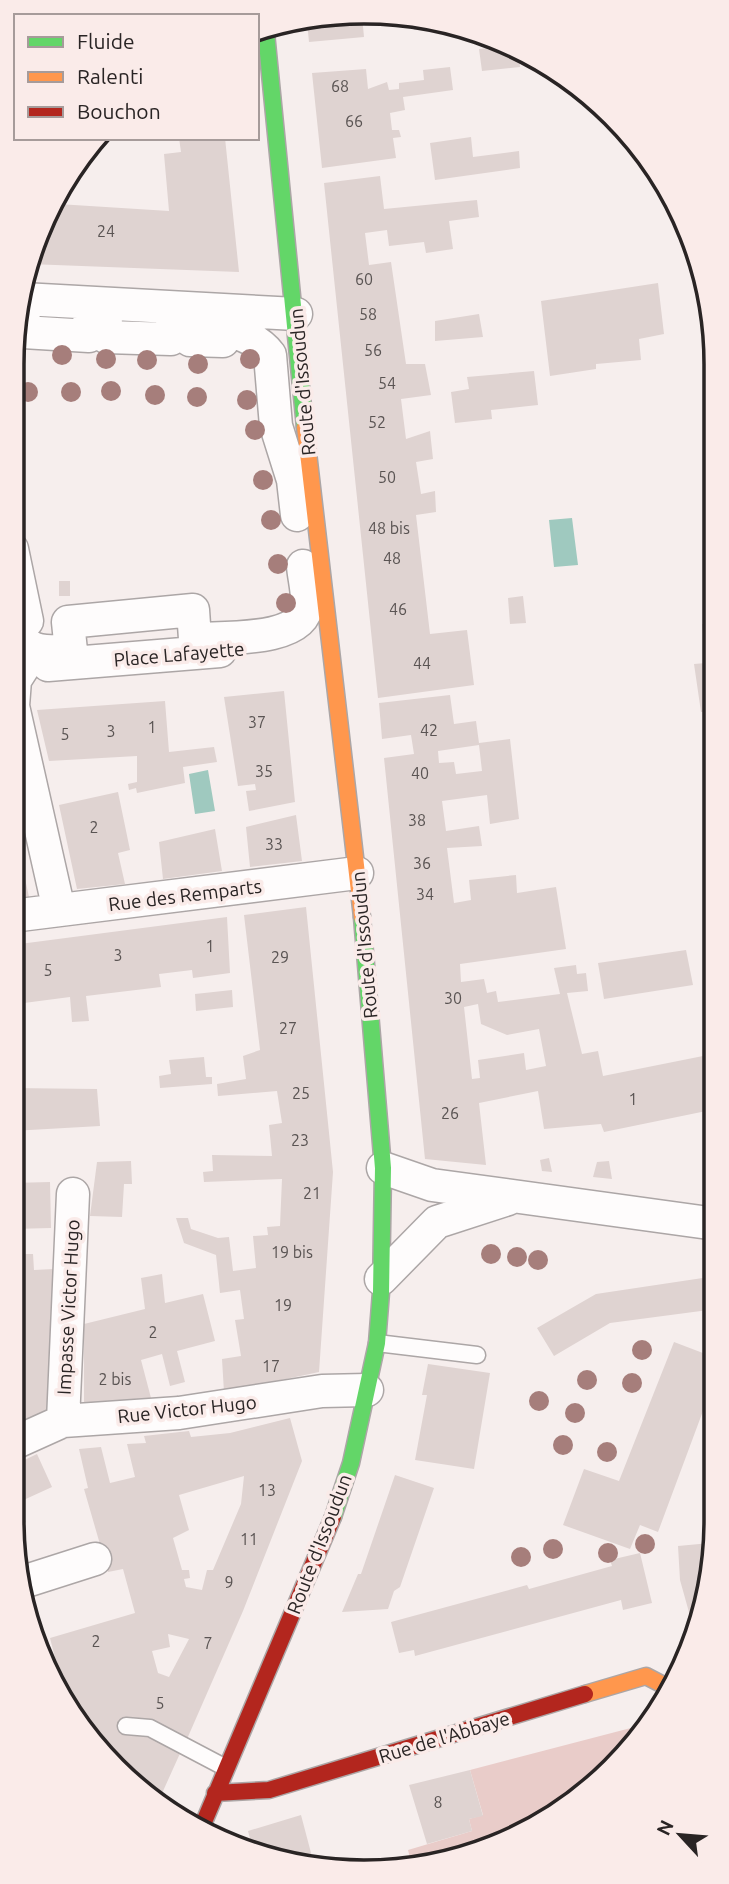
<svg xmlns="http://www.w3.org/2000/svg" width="729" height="1884" font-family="Ubuntu,sans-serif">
<rect width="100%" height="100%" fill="#f6eeed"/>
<path fill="#e9ccc9" d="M650,1723L644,1734L560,1813L434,1865L412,1866L408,1850L472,1831L469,1819L483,1815L470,1770Z"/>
<path fill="#9fc9bf" d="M572,518L578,565L554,567L549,520Z
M208,770L215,811L195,814L189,774Z"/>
<path fill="#dfd3d1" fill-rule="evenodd" d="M341,13L362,16L364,37L309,42L307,22Z
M413,22L437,26L414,30Z
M508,46L519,51L520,67L482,71L479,49Z
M450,67L453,90L403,97L405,110L390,113L392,130H399L401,137L393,138L396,158L322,168L312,73L366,69L368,89L387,82L389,90L399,89V83L424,80L423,70Z
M471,137L473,157L519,151L520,168L435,180L430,143Z
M179,138H225L239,272L29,264L31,252L58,204L169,211L164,154L181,152Z
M380,176L384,209L477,200L479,217L449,221L453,249L426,253L424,242L389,246L387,230L365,233L369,265L391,262L406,364H425L431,395L401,399L406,439L430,431L433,459L416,462L421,494L435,491L436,512L416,515L430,634L467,630L474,685L378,698L324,183Z
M658,283L664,334L639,339L641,360L596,364V369L550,376L541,301Z
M479,314L483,337L435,341V321Z
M534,371L538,405L491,410L492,419L455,423L451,392L469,389L467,377Z
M59,581H70V596H59Z
M523,596L526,623L510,624L508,598Z
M702,624H714L715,711L701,712L694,664L706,663Z
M284,691L295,802L249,811L246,791L256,790L255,784L238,786L224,697Z
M450,695L454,724L476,721L479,743L510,739L519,819L490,824L487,795L442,801L446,831L479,826L482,846L447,848L454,903L471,900L469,880L516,875L517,893L556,887L566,949L460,964L461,982L484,979L487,993L496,991L498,1002L560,994L554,968L576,965L577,974L586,973L588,991L567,993L582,1054L598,1051L603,1076L708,1055L716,1109L604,1132L601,1124L544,1129L538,1091L479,1103L486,1165L425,1159L384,758L414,754L411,735L382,739L379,703ZM479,745L482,771L456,774L454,762L439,763L438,751ZM478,1004L481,1024L507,1035L539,1029L546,1066L526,1070L524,1053L478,1060L480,1078L472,1079L464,1007Z
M165,701L169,752L214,747L217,762L183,767L185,783L137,793L136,788L129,790L128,784L137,782V756L49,761L37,710Z
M118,792L130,850L118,853L125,884L77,889L59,805Z
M296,815L302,861L250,867L246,827Z
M12,819L29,897L12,899Z
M215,829L222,871L163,879L159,842Z
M306,907L333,1172L319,1372L224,1392L222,1359L241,1356L235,1320L244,1319L240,1290L220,1293L216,1255L184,1243L176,1218H188L191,1229L218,1238L229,1237L233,1271L256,1268L253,1236L268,1235L267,1227L280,1226L282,1179L204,1182L203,1172L213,1171L212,1155L272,1156L269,1125L282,1123L277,1091L218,1096L217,1084L246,1079L243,1056L260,1050L244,915Z
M227,917L230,973L193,978L192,970L159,974L161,987L86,996L89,1021L72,1022L70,997L24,1003L25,1020L15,1021L16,1025H12V945Z
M686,950L693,985L604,999L598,963Z
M232,990L233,1007L196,1011L195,994Z
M204,1057L206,1077H212V1084L160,1088L159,1076L171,1074L169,1060Z
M12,1088L97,1089L100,1126L12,1131Z
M549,1158L552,1172L542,1171L540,1160Z
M131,1161L132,1184H124L122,1217L90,1216L97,1162Z
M609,1161L612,1179L593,1177L597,1162Z
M50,1182L51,1228L12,1229V1183Z
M12,1254H33L34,1270L54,1269L48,1409L12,1427Z
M162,1274L165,1303L203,1294L215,1341L177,1351L185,1382L170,1386L162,1354L141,1360L151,1398L84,1407V1324L145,1309L141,1278Z
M716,1276V1309L610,1323L554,1356L537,1328L596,1294Z
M674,1342L716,1358V1376L658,1532L640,1525L630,1549L563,1525L584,1469L619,1481Z
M428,1364L490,1373L474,1469L415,1460L427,1395H422Z
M290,1418L302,1461L243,1611L187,1739L150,1722L121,1720L123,1731L149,1734L182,1749L159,1800L99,1751L63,1689L50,1638L135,1613L123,1569L108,1572L84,1489L88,1488L79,1449L101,1447L110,1483L135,1477L127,1444L146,1443L144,1436L189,1431L191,1437L230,1433ZM244,1476L241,1504L213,1570H207L202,1590L186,1587L184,1579L190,1578L189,1570H182L173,1538L189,1530L179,1495ZM168,1634L189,1639L169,1677L158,1673L152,1651L170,1647Z
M37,1454L52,1487L17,1503L26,1522L14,1529L12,1466Z
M395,1475L434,1488L400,1587L394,1591L388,1609L342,1612L358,1574H361Z
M704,1492H717L716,1525L707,1526Z
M710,1543L700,1620L692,1623L680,1580L678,1546Z
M640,1553L652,1603L623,1610L621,1600L415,1656L414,1650L399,1653L391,1622L527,1585L529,1589L612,1566L610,1560Z
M470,1770L483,1816L469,1819L472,1831L427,1844L409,1785Z
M301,1815L315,1868L252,1846L248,1831Z"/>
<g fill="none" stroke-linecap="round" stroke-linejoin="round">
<g stroke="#aca6a6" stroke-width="19">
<path id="lane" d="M377,1343L477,1355
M126,1726L150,1728L226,1768"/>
</g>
<g stroke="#aca6a6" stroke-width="35">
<path id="street" d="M23,299L296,314
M20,318L24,319L23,332L89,336V322L106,323V337L171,339L172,326L190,327V340L223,341L224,329C241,334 259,340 270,355L276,426L293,480L297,515
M12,549L27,621L15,624C22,654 45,652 71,651L68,622L193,610L195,639C224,637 304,643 307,604C308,593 304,578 303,566
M26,663L15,680L13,706L59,910
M48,665L220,651
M12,916L357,873
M383,1168L432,1185L716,1224
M381,1279L437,1222L508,1199
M63,1421L73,1194
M12,1444L63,1421L179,1413L322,1391L367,1390
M23,1582L95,1559"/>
</g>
<g stroke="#aca6a6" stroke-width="19">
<path id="fast" d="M266,33L305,427
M333,1517L351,1463L377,1343L381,1292L383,1168L362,917"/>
</g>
<g stroke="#aca6a6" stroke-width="19">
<path id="slow" d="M305,427L362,917
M585,1694L646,1676L669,1688"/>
</g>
<g stroke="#aca6a6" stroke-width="19">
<path id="jam" d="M215,1793L269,1790L585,1694
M201,1829L333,1517"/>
</g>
<use href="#lane" stroke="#fefcfc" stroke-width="16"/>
<use href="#street" stroke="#fefcfc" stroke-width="32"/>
<use href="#fast" stroke="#63d668" stroke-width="16"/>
<use href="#slow" stroke="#ff974d" stroke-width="16"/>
<use href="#jam" stroke="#b3261e" stroke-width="16"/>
</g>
<g fill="#a67e7b">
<circle cx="62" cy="355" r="10"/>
<circle cx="106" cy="359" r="10"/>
<circle cx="250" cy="359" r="10"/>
<circle cx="147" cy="360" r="10"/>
<circle cx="198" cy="364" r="10"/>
<circle cx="111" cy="391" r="10"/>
<circle cx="28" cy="392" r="10"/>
<circle cx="71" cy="392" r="10"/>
<circle cx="155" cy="395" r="10"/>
<circle cx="197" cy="397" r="10"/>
<circle cx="247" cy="400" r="10"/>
<circle cx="255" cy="430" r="10"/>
<circle cx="263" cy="480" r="10"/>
<circle cx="271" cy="520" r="10"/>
<circle cx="278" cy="564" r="10"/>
<circle cx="286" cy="603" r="10"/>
<circle cx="491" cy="1254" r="10"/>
<circle cx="517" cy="1257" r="10"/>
<circle cx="538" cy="1260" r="10"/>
<circle cx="642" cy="1350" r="10"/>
<circle cx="587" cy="1380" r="10"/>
<circle cx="632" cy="1383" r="10"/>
<circle cx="539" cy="1401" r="10"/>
<circle cx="575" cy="1413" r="10"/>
<circle cx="563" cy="1445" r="10"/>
<circle cx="607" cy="1452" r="10"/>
<circle cx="645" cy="1544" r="10"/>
<circle cx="553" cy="1549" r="10"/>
<circle cx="608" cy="1553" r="10"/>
<circle cx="521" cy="1557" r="10"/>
</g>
<g text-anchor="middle" stroke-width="7" stroke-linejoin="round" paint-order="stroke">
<g font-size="16" fill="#5a5453">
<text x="340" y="92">68</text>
<text x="354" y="127">66</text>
<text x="106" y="237">24</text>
<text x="364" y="285">60</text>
<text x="368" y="320">58</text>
<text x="373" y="356">56</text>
<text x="387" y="389">54</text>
<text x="377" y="428">52</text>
<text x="387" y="483">50</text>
<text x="389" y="534">48 bis</text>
<text x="392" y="564">48</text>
<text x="398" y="615">46</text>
<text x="422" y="669">44</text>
<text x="257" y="728">37</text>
<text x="152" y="733">1</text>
<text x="429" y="736">42</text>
<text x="111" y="737">3</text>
<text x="65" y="740">5</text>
<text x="264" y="777">35</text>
<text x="420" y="779">40</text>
<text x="417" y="826">38</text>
<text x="94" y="833">2</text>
<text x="274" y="850">33</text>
<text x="422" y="869">36</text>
<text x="425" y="900">34</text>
<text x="210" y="952">1</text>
<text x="118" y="961">3</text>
<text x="280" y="963">29</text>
<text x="48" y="976">5</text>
<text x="453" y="1004">30</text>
<text x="288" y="1034">27</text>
<text x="301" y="1099">25</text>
<text x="633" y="1105">1</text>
<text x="450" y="1119">26</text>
<text x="300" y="1146">23</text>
<text x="312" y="1199">21</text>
<text x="292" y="1258">19 bis</text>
<text x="283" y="1311">19</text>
<text x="153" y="1338">2</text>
<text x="271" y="1372">17</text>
<text x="115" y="1385">2 bis</text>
<text x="267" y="1496">13</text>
<text x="249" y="1545">11</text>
<text x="229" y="1588">9</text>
<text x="96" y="1647">2</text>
<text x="208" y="1649">7</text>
<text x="160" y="1709">5</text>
<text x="438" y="1808">8</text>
</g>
<g font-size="19" fill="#292424" stroke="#faebe9">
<text transform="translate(302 382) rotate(-95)" y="7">Route d'Issoudun</text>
<text transform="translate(179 654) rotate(-5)" y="7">Place Lafayette</text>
<text transform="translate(185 895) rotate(-7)" y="7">Rue des Remparts</text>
<text transform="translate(364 945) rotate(-95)" y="7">Route d'Issoudun</text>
<text transform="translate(68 1307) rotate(-87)" y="7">Impasse Victor Hugo</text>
<text transform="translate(187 1409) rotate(-6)" y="7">Rue Victor Hugo</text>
<text transform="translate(319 1544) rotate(-69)" y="7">Route d'Issoudun</text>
<text transform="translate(444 1737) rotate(-17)" y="7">Rue de l'Abbaye</text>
</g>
</g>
<path d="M0 0H729V1884H0ZM364 24H364A340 340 0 0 1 704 364V1520A340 340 0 0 1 364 1860H364A340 340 0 0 1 24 1520V364A340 340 0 0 1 364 24Z" fill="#faebe9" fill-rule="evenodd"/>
<path fill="none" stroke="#292424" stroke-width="3.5" d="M364 24H364A340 340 0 0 1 704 364V1520A340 340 0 0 1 364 1860H364A340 340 0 0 1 24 1520V364A340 340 0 0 1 364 24Z"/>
<rect x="14" y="14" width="245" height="126" fill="#faebe9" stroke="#a69b9a" stroke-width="2"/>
<rect x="28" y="37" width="35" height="10" fill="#63d668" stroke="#a69b9a" stroke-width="2"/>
<text x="77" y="49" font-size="21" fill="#292424">Fluide</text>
<rect x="28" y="72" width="35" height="10" fill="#ff974d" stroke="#a69b9a" stroke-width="2"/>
<text x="77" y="84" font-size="21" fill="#292424">Ralenti</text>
<rect x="28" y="107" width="35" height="10" fill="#b3261e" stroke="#a69b9a" stroke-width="2"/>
<text x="77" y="119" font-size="21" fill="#292424">Bouchon</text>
<g transform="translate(680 1835) rotate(296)" stroke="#faebe9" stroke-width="5" paint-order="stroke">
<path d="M0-5L12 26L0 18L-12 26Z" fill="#292424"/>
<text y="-10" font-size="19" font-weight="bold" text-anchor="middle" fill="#292424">N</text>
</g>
</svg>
